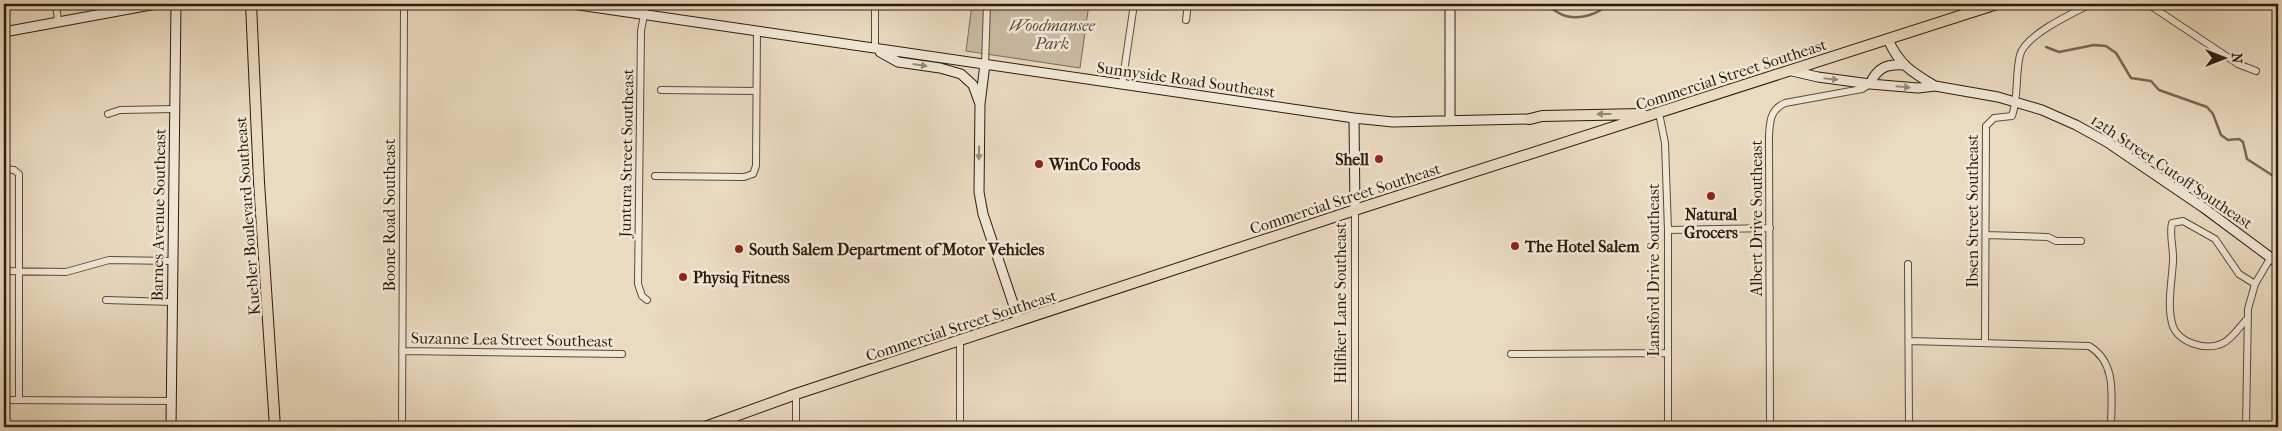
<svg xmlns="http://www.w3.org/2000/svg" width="2282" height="431" font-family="'IM FELL French Canon',serif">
<rect width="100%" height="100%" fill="#eadac0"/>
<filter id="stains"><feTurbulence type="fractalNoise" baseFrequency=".004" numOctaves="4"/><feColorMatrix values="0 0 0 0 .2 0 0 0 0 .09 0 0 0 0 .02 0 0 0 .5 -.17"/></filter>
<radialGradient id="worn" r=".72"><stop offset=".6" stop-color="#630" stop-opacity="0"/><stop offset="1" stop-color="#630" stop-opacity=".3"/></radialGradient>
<path fill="#cabaa2" stroke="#7b6a58" d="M972,4H1089L1080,68L966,51Z"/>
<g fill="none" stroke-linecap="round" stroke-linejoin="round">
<path stroke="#776754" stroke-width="2.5" d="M1541,4C1551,6 1557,14 1566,16C1580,20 1599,14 1608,4
M2046,47L2059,52L2094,45L2106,46L2116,53L2131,78L2151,81L2159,90L2207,107L2213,114L2221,135L2228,140L2239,139L2243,142L2247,159L2278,179"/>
<g stroke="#5c4b3a" stroke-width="8">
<path id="street" d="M56,4L58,21
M646,4L641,31L638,284L642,296L647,300
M2148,4L2238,64L2256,71
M1186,20L1188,4
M875,49V4
M985,64L987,4
M1122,85L1134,4
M661,90L756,91
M1659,113L1665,143L1668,230V427
M108,114L120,110L175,109
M4,169L14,170L19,174V400
M655,176L744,177L753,174L756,166L757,31
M1355,211V427
M1668,230L1770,228
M1986,235L2048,237L2056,241H2081
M1908,264L1909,427
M4,271L66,272L109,260L173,261
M106,300L172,302
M2247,319C2240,326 2232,339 2223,343C2206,352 2176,342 2172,323C2167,304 2172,281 2173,261C2174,249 2169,236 2172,223L2183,221L2215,239L2239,274L2255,284
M960,341V427
M1909,341L2089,346C2118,363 2111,399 2111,427
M1985,342L1986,126L1994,118L2012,116C2019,96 2015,75 2020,55C2025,35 2073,13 2091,4
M402,351L622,354
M1511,354L1667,353
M4,400L171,401
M402,427L404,4
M796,427V394
M1770,427L1769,136C1770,121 1770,110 1785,103L1862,89L1870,84
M2246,427L2248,309L2255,284L2271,257"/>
</g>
<g stroke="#2c1b0d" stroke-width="11">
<path id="secondary" d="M572,4L1354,118L1393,122L1530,119
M1450,4V120
M4,32L156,4
M1888,39C1898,64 1913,73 1935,86
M880,52L898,62L940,68L961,74L973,85L980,104
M985,64L980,104L979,192L983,214L1019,321
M1792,71L1818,77L1870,84L1918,88L1935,86L1998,97L2042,110L2076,125L2107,142L2204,208L2278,263
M1870,84C1877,68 1886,64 1903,65
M1354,118L1355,211
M171,427L176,4"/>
</g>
<g stroke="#2c1b0d" stroke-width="12">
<path id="primary" d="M251,4L259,182L275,427
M1530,119L1542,116L1642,114
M705,427L796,394L1364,207L1997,4"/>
</g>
<use href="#street" stroke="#f1e7d6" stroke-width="6"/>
<use href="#secondary" stroke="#f1e7d6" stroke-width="9"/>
<use href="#primary" stroke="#eadac0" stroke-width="10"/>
</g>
<defs><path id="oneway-solid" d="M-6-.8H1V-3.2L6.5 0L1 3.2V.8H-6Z" transform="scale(1.25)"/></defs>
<g fill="#988b7c">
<use href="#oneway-solid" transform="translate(920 65) rotate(8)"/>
<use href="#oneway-solid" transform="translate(1831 79) rotate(6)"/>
<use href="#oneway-solid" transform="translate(1903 87) rotate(5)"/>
<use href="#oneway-solid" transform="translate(979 153) rotate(91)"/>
</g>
<use fill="#94846f" href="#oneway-solid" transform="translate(1604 114) rotate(-180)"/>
<g fill="#8f2418" stroke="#f1e7d6" stroke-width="2">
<circle cx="1379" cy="159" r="5"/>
<circle cx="1039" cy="164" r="5"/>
<circle cx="1711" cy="196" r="5"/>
<circle cx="1515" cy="246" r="5"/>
<circle cx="739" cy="249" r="5"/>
<circle cx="683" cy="277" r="5"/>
</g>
<g text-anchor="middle" stroke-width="5" stroke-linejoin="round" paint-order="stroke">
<g font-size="16" font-style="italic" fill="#5b4b3a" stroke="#f1e7d6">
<text x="1052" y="31">Woodmansee<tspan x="1052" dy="18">Park</tspan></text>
</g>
<g font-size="16" fill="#2c1b0d" stroke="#f1e7d6">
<text transform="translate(1731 74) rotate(-18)" y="6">Commercial Street Southeast</text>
<text transform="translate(1186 79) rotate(8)" y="6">Sunnyside Road Southeast</text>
<text transform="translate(626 153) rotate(-89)" y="6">Juntura Street Southeast</text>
<text transform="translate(2172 171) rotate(34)" y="6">12th Street Cutoff Southeast</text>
<text transform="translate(1345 198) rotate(-18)" y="6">Commercial Street Southeast</text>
<text transform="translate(1972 211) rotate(-90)" y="6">Ibsen Street Southeast</text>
<text transform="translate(158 215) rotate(-89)" y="6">Barnes Avenue Southeast</text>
<text transform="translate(389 215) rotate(-90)" y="6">Boone Road Southeast</text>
<text transform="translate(247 216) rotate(-94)" y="6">Kuebler Boulevard Southeast</text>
<text transform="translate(1756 218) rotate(-90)" y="6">Albert Drive Southeast</text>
<text transform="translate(1653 270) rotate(-90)" y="6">Lansford Drive Southeast</text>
<text transform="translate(1340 303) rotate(-90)" y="6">Hilfiker Lane Southeast</text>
<text transform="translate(961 325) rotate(-18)" y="6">Commercial Street Southeast</text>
<text transform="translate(512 339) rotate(1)" y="6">Suzanne Lea Street Southeast</text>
</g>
<g font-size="16" font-weight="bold" fill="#2c1b0d" stroke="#f1e7d6" text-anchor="start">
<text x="1369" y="165" text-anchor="end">Shell</text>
<text x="1049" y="170">WinCo Foods</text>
<text x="1711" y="220" text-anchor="middle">Natural<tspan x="1711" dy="18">Grocers</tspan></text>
<text x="1525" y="252">The Hotel Salem</text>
<text x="749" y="255">South Salem Department of Motor Vehicles</text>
<text x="693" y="283">Physiq Fitness</text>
</g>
</g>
<rect width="2282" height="431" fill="none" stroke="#eadac0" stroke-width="20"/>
<rect x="5" y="5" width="2272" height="421" fill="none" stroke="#2c1b0d" stroke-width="2.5"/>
<rect x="10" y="10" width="2262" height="411" fill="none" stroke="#2c1b0d"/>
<g transform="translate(2224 58) rotate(90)" stroke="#f1e7d6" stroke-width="4" paint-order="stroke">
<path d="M0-4L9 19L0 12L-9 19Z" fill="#2c1b0d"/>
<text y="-8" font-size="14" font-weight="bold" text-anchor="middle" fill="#2c1b0d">N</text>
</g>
<rect width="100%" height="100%" filter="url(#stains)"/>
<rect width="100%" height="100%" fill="url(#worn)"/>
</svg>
